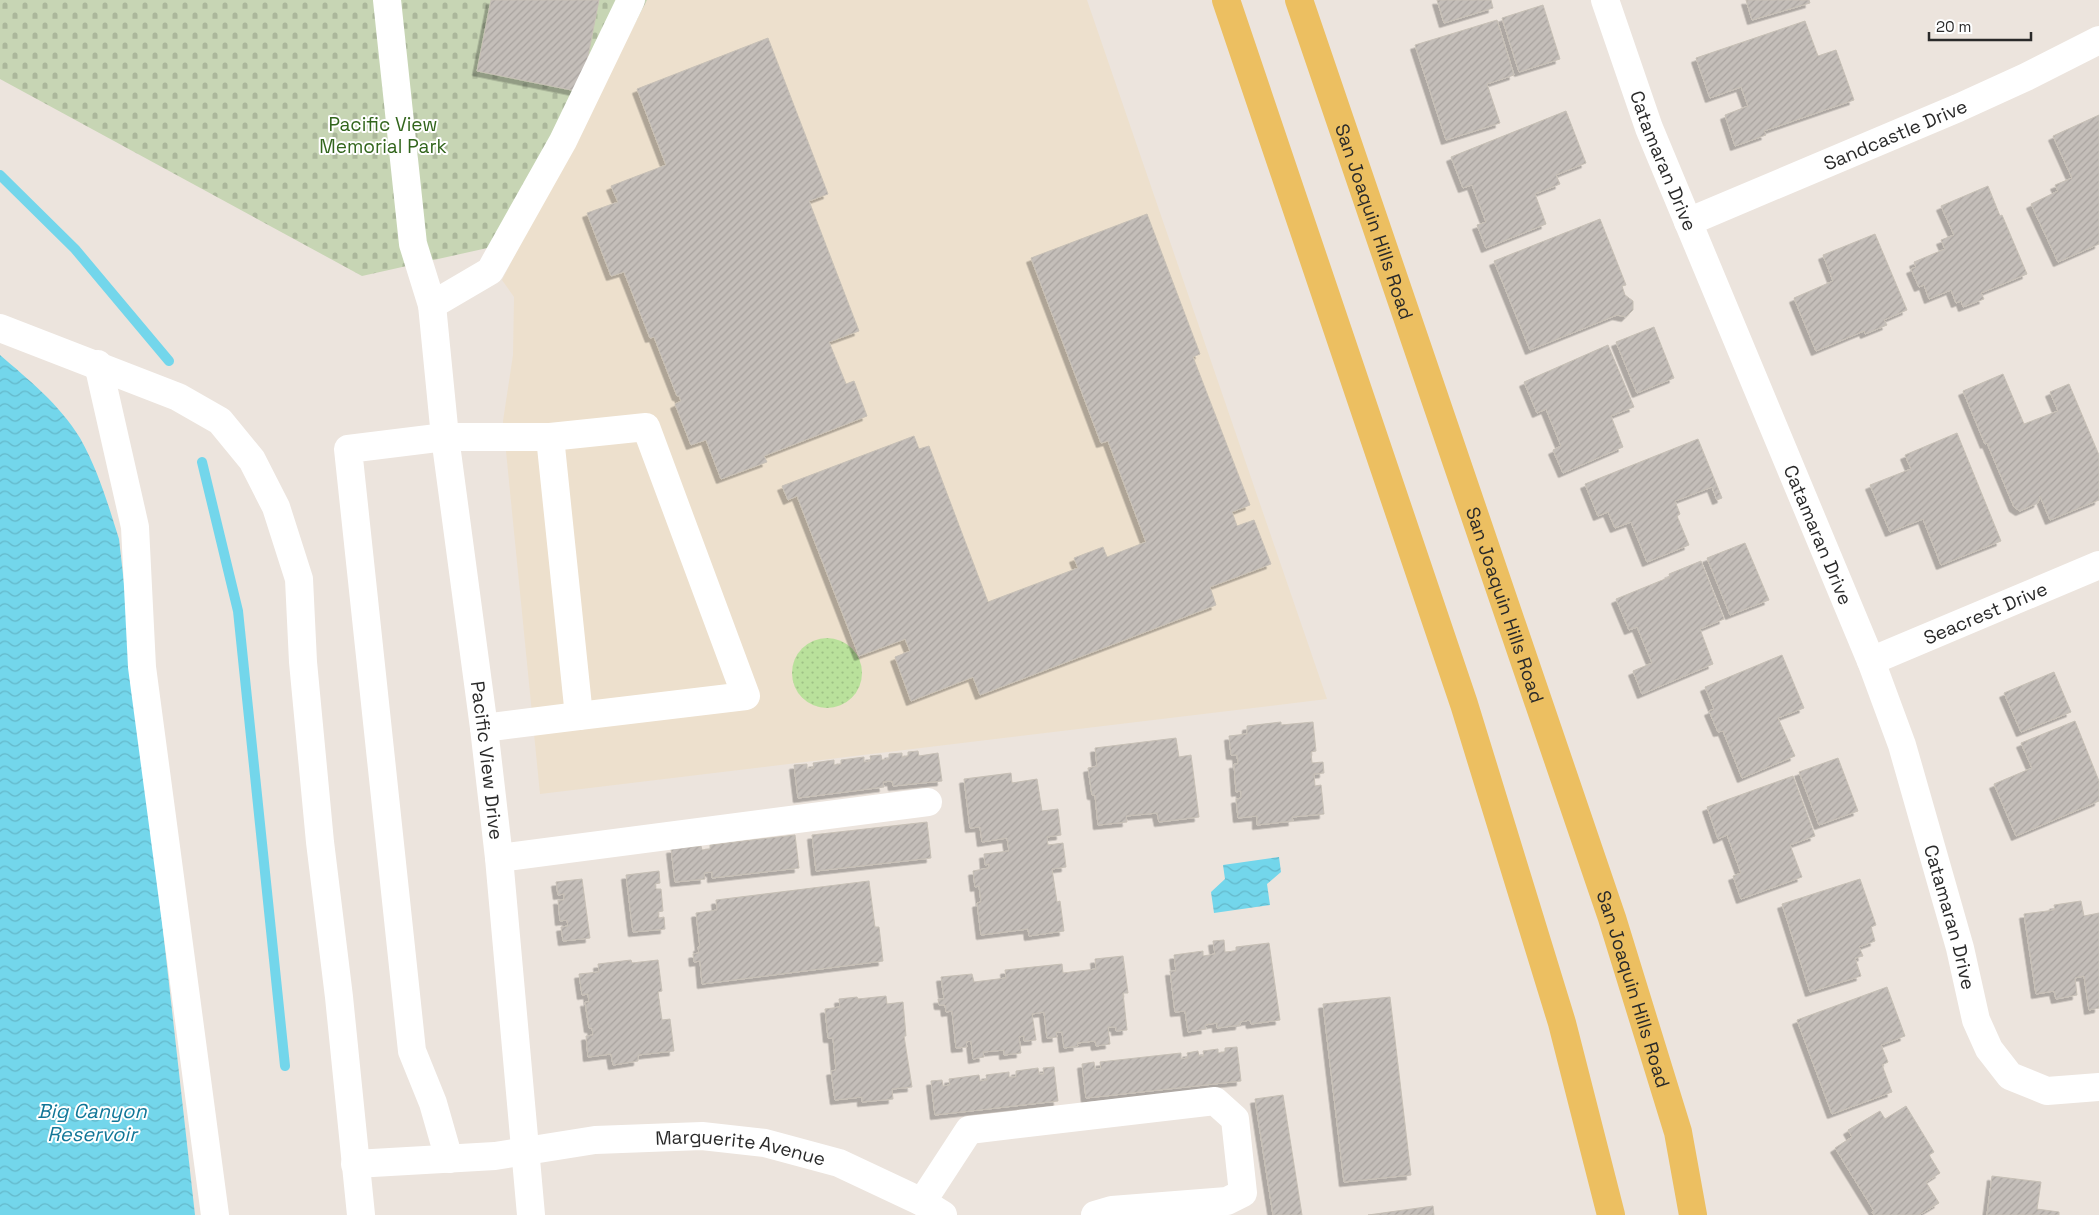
<svg xmlns="http://www.w3.org/2000/svg" width="2099" height="1215" font-family="'Space Grotesk',sans-serif">
<defs>
<pattern id="grass-dots" width="8" height="8" patternUnits="userSpaceOnUse" patternTransform="scale(1.25)"><rect width="8" height="8" fill="#b9e19b"/><path d="M2 2h.1M6 6h.1" fill="none" stroke="#9fc186" stroke-width="1.8" stroke-linecap="round"/></pattern>
<pattern id="cemetery-stones" width="16" height="16" patternUnits="userSpaceOnUse" patternTransform="scale(1.25)"><rect width="16" height="16" fill="#c7d5b4"/><path d="M2 7V4a2 2 0 0 1 4 0v3zM10 15v-3a2 2 0 0 1 4 0v3z" fill="#abb79b"/></pattern>
<pattern id="water-waves" width="16" height="10" patternUnits="userSpaceOnUse" patternTransform="scale(1.25)"><rect width="16" height="10" fill="#73d6eb"/><path d="M0 5q4-4 8 0t8 0" fill="none" stroke="#64b8ca"/></pattern>
<pattern id="building-hatch" width="6" height="6" patternUnits="userSpaceOnUse" patternTransform="scale(1.25)"><rect width="6" height="6" fill="#c4beb9"/><path d="M-1 1l2-2M0 6l6-6M5 7l2-2" fill="none" stroke="#a9a39f"/></pattern>
<filter id="shadow"><feDropShadow dx="-4.5" dy="4.5" stdDeviation="0" flood-color="#0004"/></filter>
</defs>
<rect width="100%" height="100%" fill="#ece4dd"/>
<path fill="#ede0cd" d="M647,0H1087L1327,699L540,794L503,421L513,355L514,297L502,280Z"/>
<path fill="url(#grass-dots)" d="M792 673a35 35 0 1 1 70 0a35 35 0 1 1-70 0Z"/>
<path fill="url(#cemetery-stones)" d="M0,0H647L523,240L362,276L0,79Z"/>
<path fill="url(#water-waves)" d="M0,355C29,380 60,405 80,438C98,470 108,504 119,539L195,1215H0Z
M1279,857L1281,872L1267,884L1270,905L1214,913L1211,892L1225,879L1223,865Z"/>
<g fill="none" stroke-linecap="round" stroke-linejoin="round">
<path stroke="#73d6eb" stroke-width="10" d="M0,175L75,249L169,361
M202,462L238,611L285,1066"/>
</g>
<path fill="url(#building-hatch)" stroke="#c7c0b6" filter="url(#shadow)" d="M491,0H599L581,92L477,71Z
M1437,0H1491L1493,8L1444,23Z
M1746,0H1809L1810,3L1752,20Z
M1543,5L1560,59L1519,72L1502,18Z
M1497,20L1514,75L1487,84L1500,123L1446,140L1415,45Z
M1805,21L1818,56L1836,50L1854,100L1764,131L1766,135L1735,146L1725,115L1748,106L1741,87L1710,98L1696,58Z
M768,38L828,194L809,201L859,331L829,342L846,384L854,381L867,416L764,456L767,462L721,479L706,440L691,445L675,404L681,401L679,396H677L654,337L650,338L624,272L611,276L587,213L618,202L611,186L666,165L637,89Z
M1566,111L1586,163L1556,175L1560,184L1535,194L1546,224L1486,248L1477,225L1486,222L1472,185L1463,188L1451,157Z
M2099,115V244L2058,262L2031,204L2058,191L2055,185L2072,178L2053,136Z
M1988,186L2000,216L2002,215L2027,274L1981,293L1984,299L1963,307L1961,301L1956,303L1951,290L1929,299L1924,285L1919,287L1911,269L1916,267L1914,262L1945,249L1941,240L1954,235L1941,206Z
M1147,214L1200,354L1193,357L1250,505L1232,512L1237,526L1254,520L1271,564L1210,587L1216,605L980,695L973,677L911,701L895,657L910,651L905,639L859,656L797,496L788,500L782,486L914,436L919,449L929,446L988,602L1078,568L1074,558L1103,547L1107,557L1146,542L1108,441L1101,443L1031,258Z
M1600,219L1626,285L1622,286L1625,295L1633,301V310L1626,317L1617,315L1530,350L1494,261Z
M1875,234L1907,310L1884,320L1887,325L1865,334L1864,331L1816,351L1794,298L1833,281L1823,255Z
M1654,327L1674,378L1637,393L1616,342Z
M1608,345L1634,407L1611,416L1623,447L1563,473L1553,450L1561,446L1546,409L1537,413L1524,382Z
M2003,374L2024,424L2058,411L2050,392L2069,384L2099,455V500L2050,520L2040,496L2038,503L2020,511L2014,507L1987,443L1985,444L1963,391Z
M1957,433L2001,541L1941,565L1923,519L1890,532L1870,485L1911,469L1905,455Z
M1698,439L1722,498L1717,500L1712,487L1675,501L1680,514L1677,516L1689,545L1647,562L1631,522L1615,528L1608,512L1598,516L1585,484Z
M1745,543L1769,600L1730,615L1707,558Z
M1701,561L1724,619L1700,629L1713,664L1642,694L1633,671L1652,663L1637,627L1629,630L1616,599L1670,577L1669,574Z
M1782,655L1804,708L1778,718L1795,756L1742,778L1723,731L1718,732L1709,711L1714,709L1705,687Z
M2054,672L2071,712L2021,732L2004,693Z
M2075,721L2099,781V801L2016,836L1994,784L2032,768L2021,743Z
M1281,722V725L1313,722L1316,751L1311,752L1312,763L1323,762L1324,773L1314,774L1315,786L1321,785L1324,814L1292,817L1293,821L1257,825V816L1238,818L1236,799L1241,798V791L1236,792L1234,764H1238L1237,755H1231L1229,736L1247,734V726Z
M1176,738L1179,757L1191,755L1199,817L1159,822L1157,813L1126,816L1127,822L1098,825L1095,795H1092L1088,768L1097,766L1095,748Z
M918,751L919,756L938,753L942,781L893,786L892,781L883,782L884,787L798,798L794,765L807,764V769L814,768L813,763L834,760V765L841,764V760L864,757V762L871,761L870,756L881,755L882,760L889,759V754L902,753V757L908,756V752Z
M1838,758L1858,811L1819,825L1799,772Z
M1011,773L1012,783L1037,779L1042,811L1058,809L1061,835L1047,837L1048,845L1063,843L1066,867L1052,869L1057,902L1060,901L1064,931L1029,936L1028,929L981,935L977,903L981,902L979,886L975,887L973,871L989,868V864L985,865L984,854L1009,851L1007,838L982,842L980,827L970,828L964,779Z
M1793,776L1815,836L1790,845L1802,877L1741,899L1733,876L1741,873L1727,835L1718,839L1707,807Z
M927,822L931,858L816,871L812,835Z
M795,835L799,868L712,878V872L704,873L705,879L675,882L671,849L701,846L702,850L710,849V845Z
M659,871L660,883L655,884L656,889H661L663,911L658,912L659,918L664,917L665,929L633,932L626,875Z
M582,879L590,938L563,941L561,927L568,926L567,920L560,921L558,900H564V894L558,895L556,882Z
M1860,879L1876,925L1871,927L1875,941L1859,947L1863,956L1855,958L1861,976L1810,992L1782,904Z
M869,881L875,927H879L883,961L702,984L700,961L694,962L693,954L699,953L698,947H700L696,913L717,910L716,900Z
M2081,901L2084,916L2099,913V1008L2089,1010L2084,976L2075,978L2077,995L2056,999L2054,991L2036,994L2024,914L2055,910L2054,905Z
M1224,940L1225,952L1236,951V947L1269,943L1280,1020L1251,1024L1250,1020L1240,1022V1025L1217,1028V1023L1205,1025L1206,1029L1188,1032L1185,1011L1175,1012L1170,971H1176L1174,955L1203,951V956L1215,954L1213,941Z
M1123,956L1128,993H1123L1127,1030L1116,1031V1027H1108L1110,1044L1096,1046L1095,1041L1077,1043L1078,1046L1064,1048L1062,1032H1056L1057,1037L1047,1038L1044,1012L1032,1014L1036,1040L1024,1041V1036L1019,1037L1021,1053L1004,1055V1050L983,1052L984,1057L973,1059L971,1041L966,1042L967,1047L956,1048L952,1011L946,1012L945,1005H939L938,999H944L941,977L972,974L974,982L1006,978L1005,970L1062,964L1063,973L1096,969L1095,959Z
M631,960L632,963L658,960L662,991L658,992L662,1020L670,1019L674,1051L638,1055V1061L613,1065L611,1054L588,1057L586,1036L593,1035L592,1028H589L585,1002H589L588,994L582,995L579,974L599,972L598,964Z
M1887,987L1905,1036L1881,1045L1888,1062L1882,1065L1892,1092L1832,1114L1797,1020Z
M886,996L887,1004L903,1002L906,1036H904L912,1087L892,1089L893,1099L862,1102V1097L835,1100L831,1071L836,1070L833,1038H828L825,1009L840,1007L839,999L857,997L858,999Z
M1390,997L1411,1175L1344,1182L1323,1004Z
M1237,1047L1241,1081L1086,1098L1082,1064L1094,1062L1095,1069H1101L1100,1062L1181,1053V1059L1188,1058L1187,1053L1198,1051L1199,1056H1204L1203,1051L1218,1049V1053L1225,1052V1048Z
M1054,1067L1058,1101L935,1115L931,1081L942,1080L943,1086L950,1085L949,1079L979,1075L980,1081L987,1080L986,1075L1009,1072V1077H1016V1071L1038,1068L1039,1074H1044L1043,1068Z
M1283,1095L1302,1215H1273L1255,1099Z
M1906,1106L1934,1152L1929,1155L1940,1173L1926,1182L1939,1203L1919,1215H1874L1872,1212L1874,1211L1835,1148L1852,1137L1848,1130L1880,1111L1885,1119Z
M1992,1176L2041,1182L2037,1209L2059,1212V1215H1987Z
M1433,1206L1434,1215H1368Z"/>
<g fill="none" stroke-linecap="round" stroke-linejoin="round">
<g stroke="#fff" stroke-width="28">
<path id="s1" d="M387,0L413,244L432,305L445,437L484,728L499,858L531,1215"/>
<path id="s2" d="M1605,0L1649,128L1871,661L1902,745L1960,948L1976,1020L1989,1049L2010,1076L2047,1091L2099,1087"/>
<path id="s3" d="M1688,222L1958,108L2026,77L2099,40"/>
<path d="M432,305L490,271L563,141L631,0"/>
<path d="M0,328L178,397L220,421L252,460L276,507L299,579L303,662L320,842L339,997L361,1215"/>
<path d="M98,364L135,527L142,667L215,1215"/>
<path d="M550,437L646,427L746,696L579,716"/>
<path id="s4" d="M1871,661L2099,565"/>
<path d="M499,858L928,802"/>
<path d="M449,1159L433,1103L412,1051L348,449L445,437H550L579,716L484,728"/>
<path id="s5" d="M355,1164L495,1156L595,1140L702,1136L765,1143L839,1163L922,1202L943,1215"/>
<path d="M922,1202L969,1130L1215,1101L1235,1119L1243,1193L1227,1201L1112,1210L1095,1215"/>
</g>
<g stroke="#ecbf61" stroke-width="28">
<path d="M1226,0L1464,704L1562,1023L1611,1215"/>
<path id="s6" d="M1299,0L1612,918L1678,1132L1693,1215"/>
</g>
</g>
<g text-anchor="middle" stroke-width="4" stroke-linejoin="round" paint-order="stroke">
<g font-size="19" fill="#32651c" stroke="#fff">
<text x="383" y="131">Pacific View<tspan x="383" dy="22">Memorial Park</tspan></text>
</g>
<g font-size="19" fill="#2a2a2a" stroke="#fff">
<text dy="7" stroke="none"><textPath href="#s3" startOffset="225">Sandcastle Drive</textPath></text>
<text dy="7" stroke="none"><textPath href="#s2" startOffset="171">Catamaran Drive</textPath></text>
<text dy="7" stroke="none"><textPath href="#s6" startOffset="234">San Joaquin Hills Road</textPath></text>
<text dy="7" stroke="none"><textPath href="#s2" startOffset="576">Catamaran Drive</textPath></text>
<text dy="7" stroke="none"><textPath href="#s6" startOffset="639">San Joaquin Hills Road</textPath></text>
<text dy="7" stroke="none"><textPath href="#s4" startOffset="124">Seacrest Drive</textPath></text>
<text dy="7" stroke="none"><textPath href="#s1" startOffset="768">Pacific View Drive</textPath></text>
<text dy="7" stroke="none"><textPath href="#s2" startOffset="981">Catamaran Drive</textPath></text>
<text dy="7" stroke="none"><textPath href="#s6" startOffset="1044">San Joaquin Hills Road</textPath></text>
<text dy="7" stroke="none"><textPath href="#s5" startOffset="388">Marguerite Avenue</textPath></text>
</g>
<g font-size="20" font-style="italic" fill="#117697" stroke="#fff">
<text x="92" y="1118">Big Canyon<tspan x="92" dy="23">Reservoir</tspan></text>
</g>
</g>
<path d="M1929 32v8h102v-8" fill="none" stroke="#2a2a2a" stroke-width="2.5"/>
<text x="1936" y="32" font-size="15" fill="#2a2a2a" stroke="#ffffff" stroke-width="4" paint-order="stroke">20 m</text>
</svg>
